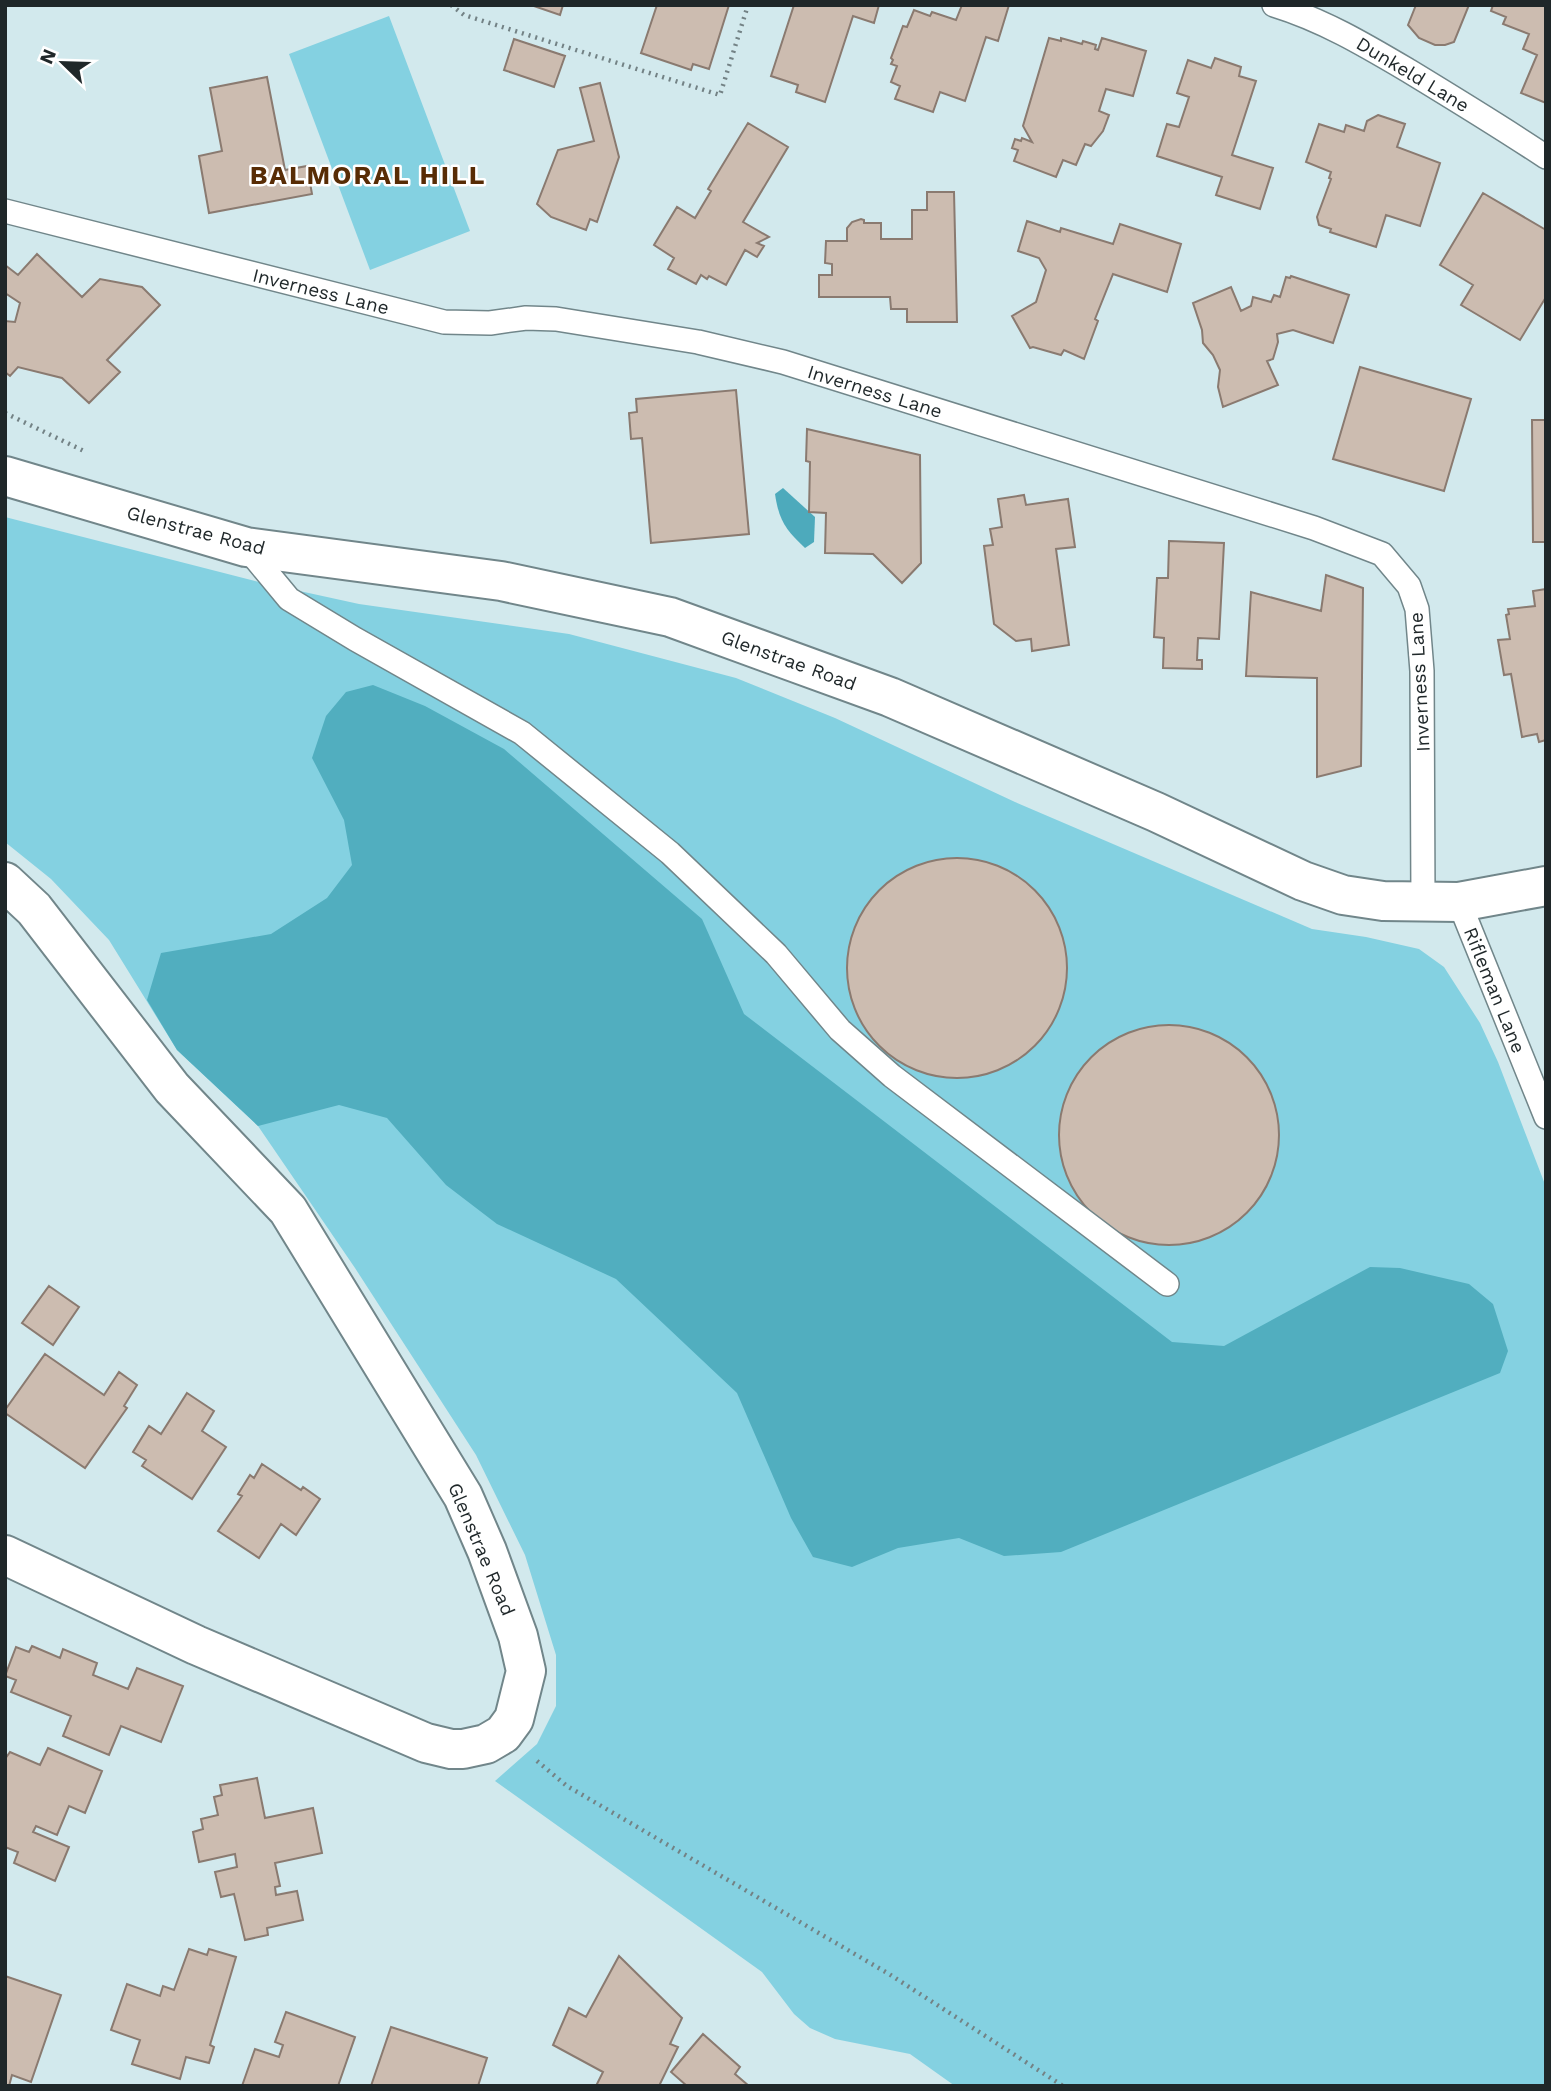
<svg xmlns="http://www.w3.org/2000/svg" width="1551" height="2091" font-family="'Work Sans',sans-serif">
<rect width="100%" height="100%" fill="#d2e9ed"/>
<path fill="#84d1e1" d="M389,16L470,231L370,270L289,54Z
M5,517L263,583L359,604L569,634L736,678L835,718L1015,802L1312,929L1366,937L1419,949L1444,967L1480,1023L1498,1062L1546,1187V2086H955L910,2054L835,2039L810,2028L794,2014L762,1972L495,1781L537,1744L556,1706V1655L525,1555L476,1455L355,1268L258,1126L177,1050L109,940L51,879L5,842Z"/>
<path fill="#51aebf" d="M373,685L425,706L504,749L702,919L744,1014L1172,1342L1224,1346L1370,1267L1400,1268L1469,1284L1493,1304L1508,1351L1500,1373L1061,1552L1004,1556L959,1538L898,1548L852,1567L813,1557L791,1518L737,1393L616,1279L497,1224L446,1185L387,1118L339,1105L258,1126L177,1050L147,1000L161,953L271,934L327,898L352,865L344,820L312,758L326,716L346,692Z"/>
<path fill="#4daabc" d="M783,488L815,517L814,542L805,548C786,530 779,521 775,494Z"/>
<path fill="#ccbcb0" stroke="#8a7a70" stroke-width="2" d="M531,5H563L560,15Z
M657,5H729L709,69L693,64L691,70L641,53Z
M794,5H879L874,23L853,16L825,102L796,92L798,85L771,76Z
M962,5H1009L998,41L986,37L965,101L940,92L933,112L895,99L900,86L891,82L897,66L891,64L893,60L891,58L903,26L907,27L914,10L930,16L932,12L956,20Z
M1416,5H1469L1454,42L1445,45H1435L1419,38L1408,25Z
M1493,5H1546V103L1521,93L1537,55L1523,49L1529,34L1503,24L1506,17L1491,11Z
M1049,38L1061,41V38L1082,44L1083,41L1096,45L1095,49L1098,50L1102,38L1146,51L1133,96L1106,89L1099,111L1109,115L1103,131L1091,146L1085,144L1076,165L1063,160L1056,177L1014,161L1018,150L1012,148L1015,139L1021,141L1022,138L1032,142L1023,126Z
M514,39L565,56L554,87L504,70Z
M1215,58L1241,67L1239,76L1256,81L1232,155L1273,168L1260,209L1216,195L1222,177L1157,156L1167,124L1179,127L1189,97L1177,93L1188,60L1211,68Z
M267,77L285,170L307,166L312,194L209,213L199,156L222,151L210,88Z
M600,83L619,157L597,222L590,219L586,230L551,217L537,204L558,150L594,141L580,88Z
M1378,115L1405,124L1397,147L1440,163L1420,226L1386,215L1376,247L1330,232L1331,229L1319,225L1317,217L1331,179L1329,178L1331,172L1306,162L1319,124L1344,132L1346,125L1364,131L1367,121Z
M748,123L788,147L743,222L769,237L757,243L764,246L757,257L745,250L726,285L709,276L707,279L701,275L696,284L668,269L674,258L654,245L677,207L695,218L711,191L708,189Z
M927,192H954L957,322H907V309H891L890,297H819V275H832V264L825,263L826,241H847V228L852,222L861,219L864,220V223H881V239H912V210H927Z
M1483,193L1546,230V297L1520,340L1461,305L1473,285L1440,265Z
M1027,221L1060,232L1061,228L1113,244L1120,224L1181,244L1167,292L1113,274L1095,319L1098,321L1084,359L1064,350L1061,355L1033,347L1030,348L1012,316L1036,302L1046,270L1039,258L1018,251Z
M37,254L82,297L100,279L142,287L160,305L107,360L120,372L89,403L62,378L18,367L10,376L5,372V321L15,322L20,303L5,293V265L18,275Z
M1291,276L1349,295L1333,343L1293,330L1277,334L1278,342L1273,359L1267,361L1278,385L1223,407L1218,387L1220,370L1213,355L1203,343L1202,330L1193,303L1231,287L1241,311L1251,306L1253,297L1271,302L1274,295L1280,297L1286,277L1290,278Z
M1360,367L1471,399L1444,491L1333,459Z
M736,390L749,534L651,543L642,438L631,439L629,413L637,412L636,399Z
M1532,420H1546V542H1533Z
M807,429L920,455L921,563L902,583L873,554L825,553L826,513L809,512L810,462L806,461Z
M1024,495L1026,505L1068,499L1075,547L1056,549L1069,645L1032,651L1031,639L1016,641L994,624L984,546L993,545L990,529L1002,527L998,499Z
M1169,541L1224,543L1219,639L1198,638L1197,660H1202V669L1163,668L1164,638L1154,637L1157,578H1168Z
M1326,575L1363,588L1361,766L1317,777V678L1246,676L1251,592L1321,611Z
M1546,589V740L1539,742L1537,734L1522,737L1511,674L1504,675L1498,640L1510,639L1506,615L1509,614L1508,609L1535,606L1533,591Z
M847 968a110 110 0 1 1 220 0a110 110 0 1 1-220 0Z
M1059 1135a110 110 0 1 1 220 0a110 110 0 1 1-220 0Z
M49,1286L79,1307L53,1345L22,1323Z
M45,1354L104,1395L119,1372L137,1385L124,1406L127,1408L85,1468L5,1413V1410Z
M187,1393L214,1411L202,1431L226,1447L192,1499L142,1466L146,1460L133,1452L149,1426L161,1434Z
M262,1464L301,1490L303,1487L320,1499L296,1535L281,1524L259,1558L218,1531L242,1496L238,1494L250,1475L254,1478Z
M32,1646L60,1658L63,1649L97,1663L93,1675L128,1689L137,1668L183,1686L161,1742L121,1726L109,1755L63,1736L71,1716L11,1692L16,1680L5,1676L16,1647L29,1652Z
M48,1748L102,1771L85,1813L69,1806L57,1835L36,1826L33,1832L69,1847L55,1881L14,1863L18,1852L5,1847V1759L10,1752L40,1765Z
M257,1778L265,1818L313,1808L322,1853L275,1863L280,1886L275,1887L276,1895L297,1891L303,1920L267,1928L268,1935L245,1940L234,1894L221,1897L215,1872L237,1867L235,1854L199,1862L193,1832L203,1829L201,1819L218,1815L214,1797L222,1795L220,1785Z
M189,1949L207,1955L209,1949L236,1957L210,2045L214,2047L209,2063L186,2057L180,2079L132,2064L140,2040L111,2030L127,1984L160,1996L163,1986L174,1990Z
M619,1956L682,2018L670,2044L678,2047L659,2086H596L603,2072L553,2045L569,2008L586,2017Z
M5,1976L61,1995L31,2082L12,2075L9,2086H5Z
M286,2012L355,2037L338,2086H242L255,2049L279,2057L283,2045L275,2042Z
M391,2027L487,2058L478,2086H371Z
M703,2034L740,2067L735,2074L749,2086H687L671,2072Z"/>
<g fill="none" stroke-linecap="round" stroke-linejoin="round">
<g stroke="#71868a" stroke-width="26">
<path id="lane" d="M1274,5C1323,20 1365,45 1409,71C1455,99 1501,127 1546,157
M5,211L444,322L490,323L526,318L556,319L698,342L783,362L1314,528L1382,554L1409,586L1417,609L1422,671L1423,902
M246,547L289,599L355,639L522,733L670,853L776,954L840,1030L892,1076L1167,1284
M1459,902L1546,1117"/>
</g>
<g stroke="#71868a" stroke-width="42">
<path id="street" d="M5,476L246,547L501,581L670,617L890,697L1156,812L1303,881L1343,895L1383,901L1459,902L1546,886
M5,882L34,909L172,1088L288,1210L463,1496L487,1551L518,1636L526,1671L514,1719L503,1734L486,1744L463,1749H451L426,1743L196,1645L5,1555"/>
</g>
<path stroke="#738285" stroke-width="4.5" stroke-dasharray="2 5" stroke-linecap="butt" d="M451,5L464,15L720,95L748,5
M5,413L84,451
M537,1761L567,1786L889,1974L1063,2086"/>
<use href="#lane" stroke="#fff" stroke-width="23"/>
<use href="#street" stroke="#fff" stroke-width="38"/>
</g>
<g text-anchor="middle" stroke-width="5" stroke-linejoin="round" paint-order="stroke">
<g font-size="19" fill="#1f2729" stroke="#fff">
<text transform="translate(1413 74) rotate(31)" y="7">Dunkeld Lane</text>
<text transform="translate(321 291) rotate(14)" y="7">Inverness Lane</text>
<text transform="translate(875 391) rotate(17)" y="7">Inverness Lane</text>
<text transform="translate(196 530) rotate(15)" y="7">Glenstrae Road</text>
<text transform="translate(789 660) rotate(20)" y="7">Glenstrae Road</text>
<text transform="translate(1419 682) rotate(-93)" y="7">Inverness Lane</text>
<text transform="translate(1495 990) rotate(68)" y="7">Rifleman Lane</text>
<text transform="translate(482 1549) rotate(67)" y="7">Glenstrae Road</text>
</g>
<g font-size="26" font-weight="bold" letter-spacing="2" fill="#582c05" stroke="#fff">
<text x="368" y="184">BALMORAL HILL</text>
</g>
</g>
<rect width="1551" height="2091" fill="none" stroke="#1f2729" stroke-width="14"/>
<g transform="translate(63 63) rotate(293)" stroke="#ffffff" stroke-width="5" paint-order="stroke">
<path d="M0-5L12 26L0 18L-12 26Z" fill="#1f2729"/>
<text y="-10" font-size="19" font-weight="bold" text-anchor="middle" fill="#1f2729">N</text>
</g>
</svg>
